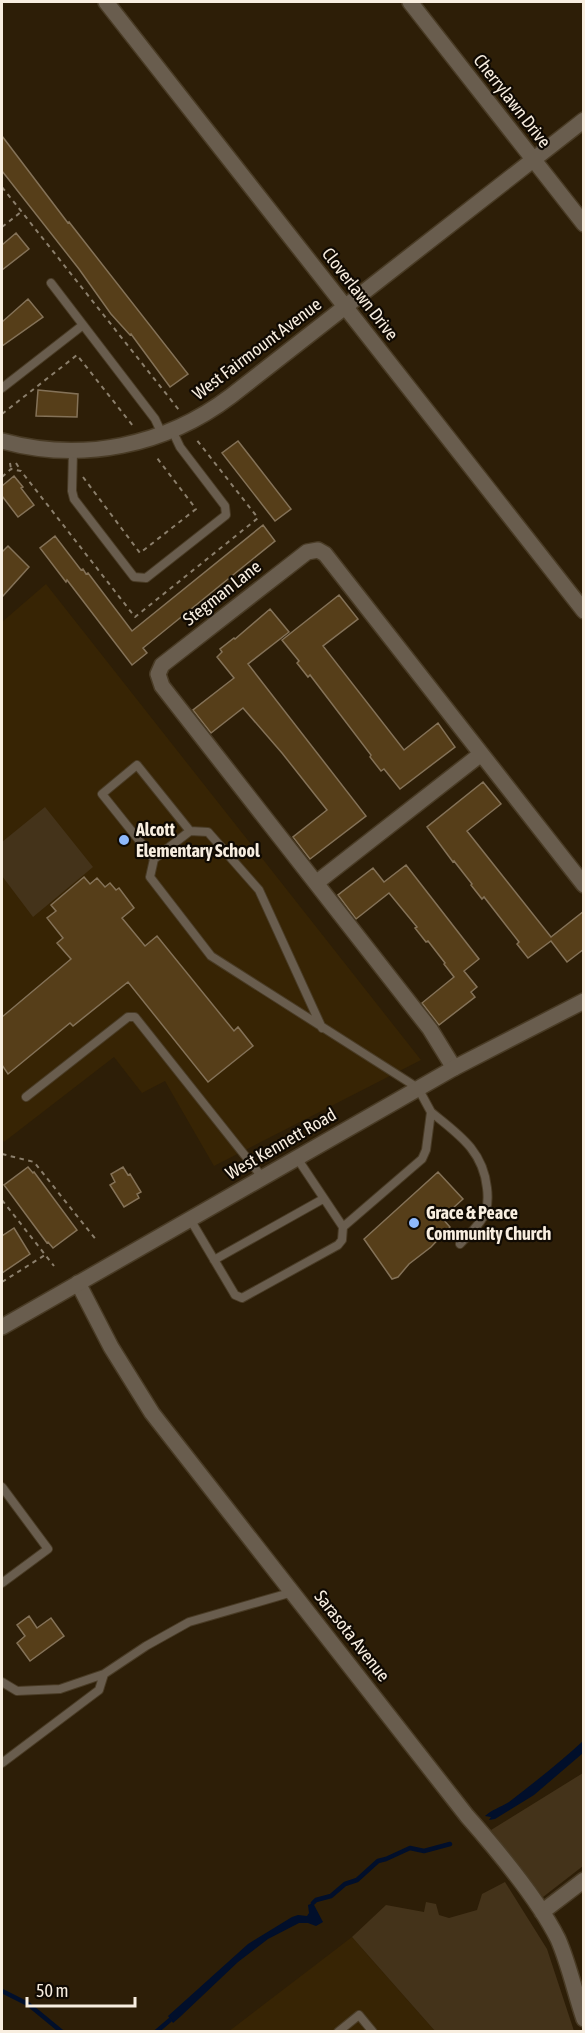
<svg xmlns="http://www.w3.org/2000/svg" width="585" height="2033" font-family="'Asap Condensed',sans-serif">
<rect width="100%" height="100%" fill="#2d1e07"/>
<path fill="#372404" d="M46,584L421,1060L214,1166L165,1081L142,1093L114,1057L4,1142L2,1139V622Z
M352,1937L435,2031L228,2032Z"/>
<path fill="#44331a" d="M45,807L93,867L33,917L2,876V842Z
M583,1773V1866L543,1897L491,1830Z
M505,1882L547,1949L574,2031H435L352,1937L386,1905L424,1912L426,1902L436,1904L439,1915L449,1918L477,1910L482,1894Z"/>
<path fill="#010f2b" d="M583,1741V1753L534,1795L495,1819L489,1820L491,1817L485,1816C491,1810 501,1807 509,1802C535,1782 560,1762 583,1741Z
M313,1903L323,1922L316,1926L308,1923H299L268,1939L238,1962L180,2017L173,2023L168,2016L248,1944L292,1917L298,1915L307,1916L309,1913L308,1905Z"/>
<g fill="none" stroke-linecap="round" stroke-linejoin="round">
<path stroke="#010f2b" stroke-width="4.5" d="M313,1903L316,1900L331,1896L345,1884L357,1880L378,1861L386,1859L410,1848L424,1851L450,1844
M2,1991L28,2004L62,2032
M156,2032L170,2020"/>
</g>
<path fill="#563e19" stroke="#847258" stroke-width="1.5" d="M2,136L68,223L69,222L188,374L170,387L131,334L130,335L111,314L79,269L2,171Z
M16,233L29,249L2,270V245Z
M28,299L43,317L2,346V322Z
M38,390L78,394L77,417L36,416Z
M238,441L291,509L275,521L222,453Z
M14,476L23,487L21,488L34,505L18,517L2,496V486Z
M263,525L275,541L143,648L147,653L132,665L67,580L66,582L40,548L55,536L81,570L83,569L86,574L88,573L132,631Z
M8,546L29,567L2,597V552Z
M339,595L358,619L323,646L404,750L438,723L455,747L400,789L384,769L381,771L370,757L371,755L310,675L308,677L297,663L299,661L282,640Z
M270,609L289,632L248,664L366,816L310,859L293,837L327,810L282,753L243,708L211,733L193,710L234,678L217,657L222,652L220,649L234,638L235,639Z
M483,782L501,804L467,831L551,937L584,911V949L567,962L551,941L528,958L517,944L519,942L484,897L482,899L471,885L472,884L454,861L453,862L427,827Z
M406,865L479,959L464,971L477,987L471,992L475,997L439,1025L422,1003L454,977L444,964L445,963L428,941L426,942L415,928L417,927L389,893L356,919L338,895L373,868L384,882Z
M84,877L90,884L97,878L105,887L110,883L116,890L119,888L134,908L122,918L145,946L157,936L234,1031L238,1027L253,1046L208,1082L128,982L73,1026L70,1023L8,1074L2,1065V1017L71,959L57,943L63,938L47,918L56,911L51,905Z
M28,1167L33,1173L34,1172L77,1230L53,1248L48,1242L47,1243L4,1185Z
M123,1167L128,1175L130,1174L141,1192L137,1194L139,1198L124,1207L110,1185L115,1182L111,1174Z
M438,1172L463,1199L442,1218L450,1227L431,1247L409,1264L398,1277L392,1279L364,1239Z
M14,1228L30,1254L2,1273V1236Z
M29,1616L37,1628L51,1618L64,1636L30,1661L17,1643L25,1636L17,1625Z"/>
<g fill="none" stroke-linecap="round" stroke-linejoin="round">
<g stroke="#493b25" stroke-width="10">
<path id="service" d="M51,283L155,419L162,434
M2,388L83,325
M73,451L72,491L74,499L134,577L146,578L226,515L225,506L180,447L172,430
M154,859L102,794L137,765L190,831
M26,1097L128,1017H135L262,1177
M431,1112C458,1134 483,1150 487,1188C488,1196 488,1203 486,1211C482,1223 468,1235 460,1244
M297,1158L343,1227
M190,1219L235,1295L242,1298L338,1245L342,1240L343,1227L422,1159L426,1150L431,1112L418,1088L211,956L150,877L154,859L190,831L208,832L259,890L322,1028
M214,1260L323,1199
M2,1487L48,1549L2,1583
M2,1682L17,1691L60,1689L104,1674L146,1646L189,1622L293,1592
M2,1763L99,1690L104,1674
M338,2032L359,2015L373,2032"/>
</g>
<g stroke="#493b25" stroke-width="18">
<path id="minor" d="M106,2L584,611
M410,2L584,224
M2,441C82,463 165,446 231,396L584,120
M316,883L481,754
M454,1068L430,1029L162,686L158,674L162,665L307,552L318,550L325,554L584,885
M78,1283L111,1347L152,1413L467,1816C497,1850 538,1899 558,1939C569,1964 575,1993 584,2019
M542,1912L584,1880"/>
</g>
<g stroke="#493b25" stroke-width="18">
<path id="tertiary" d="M2,1327L454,1068L584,1001"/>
</g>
<path stroke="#8b7f6c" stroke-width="2" stroke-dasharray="4.5 4.5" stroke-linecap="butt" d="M2,187L179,410
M2,227L21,212
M2,414L77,355L133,426
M10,463L11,469
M16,463L21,471
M2,477L11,469L21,471L135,617L258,518L196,439
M83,477L140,553L196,509L157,458
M2,1154L34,1162L97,1241
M2,1200L54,1266
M2,1282L45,1255"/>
<use href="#service" stroke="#695d4e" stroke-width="8"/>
<use href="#minor" stroke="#695d4e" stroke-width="15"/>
<use href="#tertiary" stroke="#695d4e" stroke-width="15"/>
</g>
<g fill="#8eb9fc" stroke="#100a03" stroke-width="2">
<circle cx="124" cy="840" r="6"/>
<circle cx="414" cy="1223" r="6"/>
</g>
<g text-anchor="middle" stroke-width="4.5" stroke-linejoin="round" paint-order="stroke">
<g font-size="18" fill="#f8eee0" stroke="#100a03">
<text transform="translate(512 101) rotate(52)" y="6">Cherrylawn Drive</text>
<text transform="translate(360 294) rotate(52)" y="6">Cloverlawn Drive</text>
<text transform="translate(257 349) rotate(-37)" y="6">West Fairmount Avenue</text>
<text transform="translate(222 593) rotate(-38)" y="6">Stegman Lane</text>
<text transform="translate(281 1144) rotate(-30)" y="6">West Kennett Road</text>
<text transform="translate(352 1636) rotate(52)" y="6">Sarasota Avenue</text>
</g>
<g font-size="18" font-weight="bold" fill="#f8eee0" stroke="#100a03" text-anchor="start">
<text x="136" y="836">Alcott<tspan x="136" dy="21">Elementary School</tspan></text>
<text x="426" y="1219">Grace &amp; Peace<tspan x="426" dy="21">Community Church</tspan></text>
</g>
</g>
<rect width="585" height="2033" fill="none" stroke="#f8eee0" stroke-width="6"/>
<path d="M27 1997v9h108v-9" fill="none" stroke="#f8eee0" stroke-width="3"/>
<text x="36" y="1997" font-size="18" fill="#f8eee0" stroke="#100a03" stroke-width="4.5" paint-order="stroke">50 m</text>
</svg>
